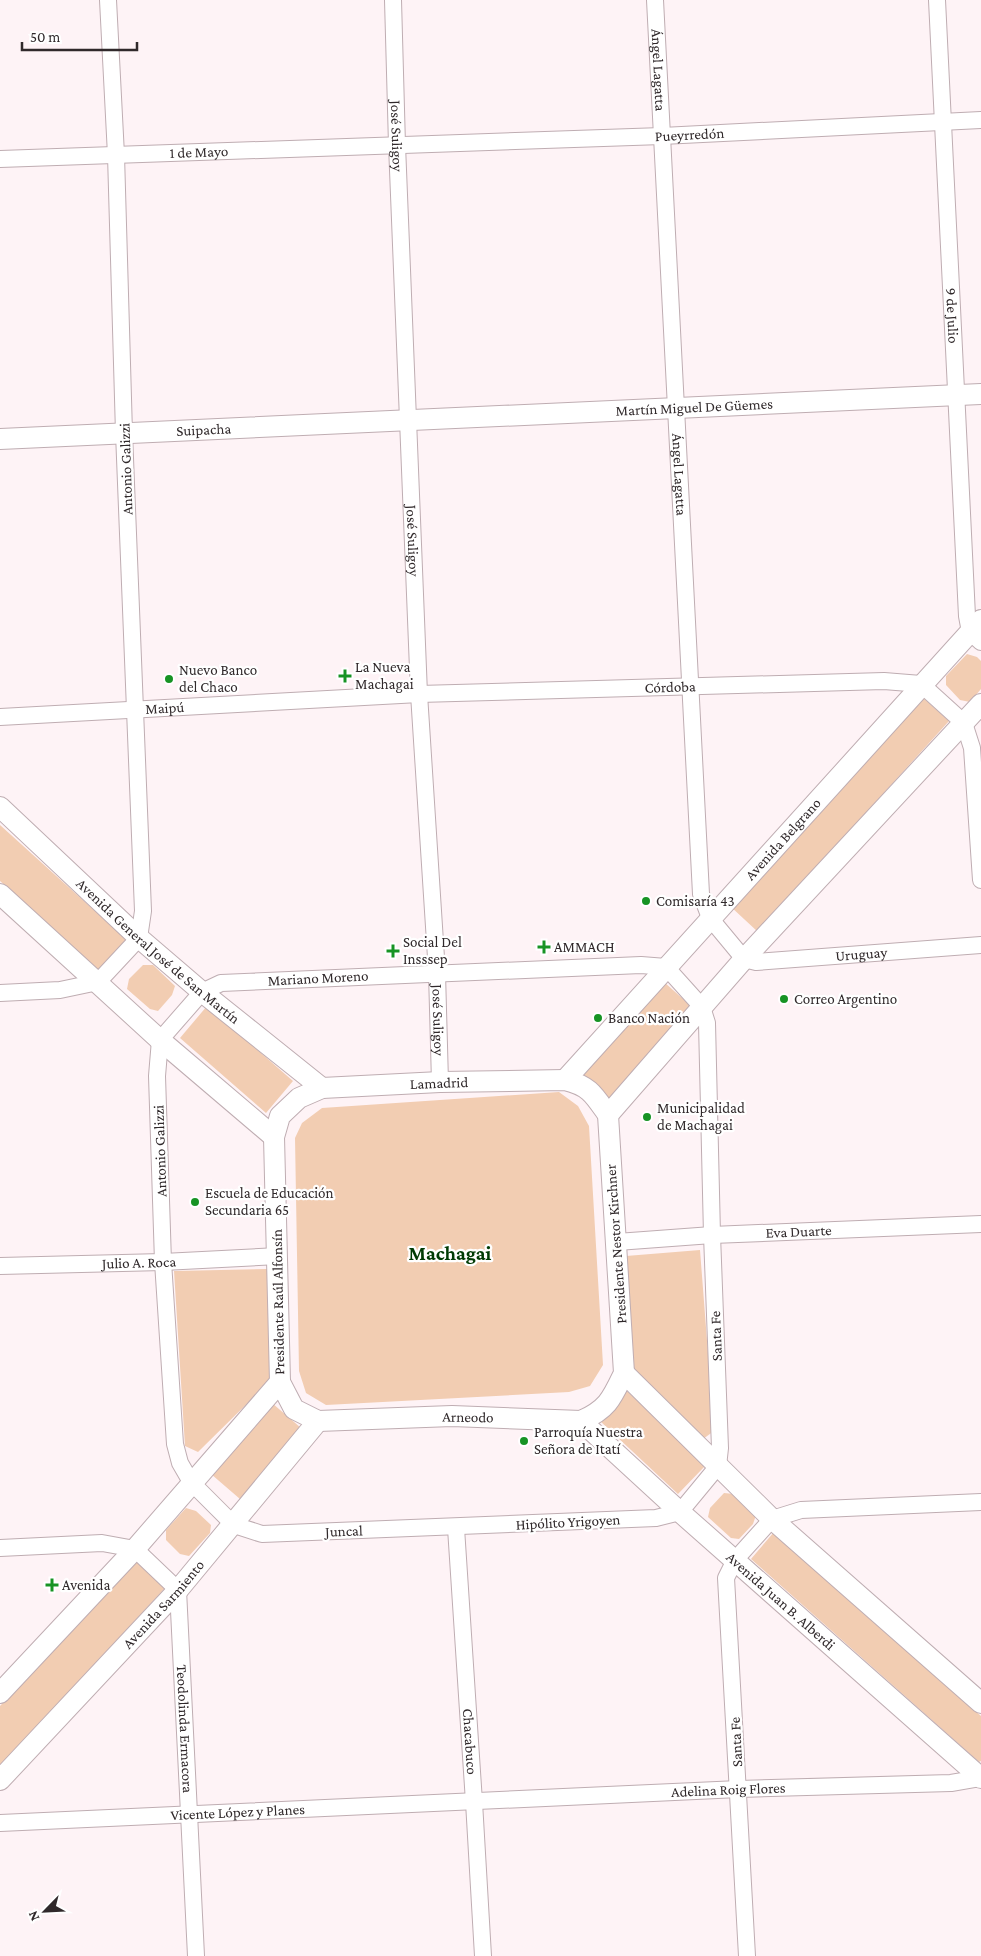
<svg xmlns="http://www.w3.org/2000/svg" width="981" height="1956" font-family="'Crimson Pro',serif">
<rect width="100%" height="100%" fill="#fef3f6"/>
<path fill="#f2cdb2" d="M967,654L977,657L981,661V689L970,702L960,700L946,685V676Z
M921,696L949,721L758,932L730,906Z
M0,825L128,941L100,972L0,881Z
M143,965H153L175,986L172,995L158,1011L150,1009L127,989L129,979Z
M664,982L692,1007L609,1099L582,1074Z
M207,1006L293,1081L266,1113L180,1038Z
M559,1092L578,1106L589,1126L603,1365L590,1386L569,1392L326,1405L306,1393L299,1371L295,1138L302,1123L322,1108Z
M700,1250L714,1431L703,1439L633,1370L626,1256Z
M267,1269L270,1381L198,1452L185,1446L174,1271Z
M627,1391L706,1465L678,1494L600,1421Z
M272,1403L301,1428L240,1499L211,1474Z
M724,1493L734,1494L756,1515L753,1524L739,1539L731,1538L708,1517L710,1508Z
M186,1508L196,1511L211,1525L210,1533L189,1556L180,1554L166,1540V1530Z
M774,1532L981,1716V1761L979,1762L751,1559Z
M135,1560L165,1588L0,1767V1706Z"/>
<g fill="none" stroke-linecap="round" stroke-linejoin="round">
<g stroke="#bfadb2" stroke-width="18">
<g id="minor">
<path id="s1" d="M393,0L397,145L419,694L437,973L440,1082"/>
<path id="s2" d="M655,0L701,894L710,918L744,959L756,962L981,945"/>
<path id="s3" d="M937,0L967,616L970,632L981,642"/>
<path id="s4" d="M0,159L662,136L981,120"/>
<path id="s5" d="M0,717L419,694L884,681L921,684L964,723L972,748L981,880"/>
<path d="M641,965L666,967L702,1007L707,1023L712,1235L720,1448L718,1466L680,1512L656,1518L262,1534L234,1525L191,1482L180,1463L175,1444L163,1262L157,1076L160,1040L202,992L221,983Z"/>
<path d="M0,993L60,990L98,982L139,938L143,911L124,433L116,155L108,0"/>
<path id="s6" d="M617,1242L712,1235L981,1224"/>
<path id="s7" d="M0,1266L163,1262L278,1256"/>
<path id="s8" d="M456,1528L474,1802L483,1956"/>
<path id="s9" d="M0,1548L102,1543L135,1549L178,1590L196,1956"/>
<path id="s10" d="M0,1823L739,1789L951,1783L981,1778"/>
<path d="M747,1956L726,1578L735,1560L772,1519L801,1510L981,1502"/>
</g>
</g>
<g stroke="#bfadb2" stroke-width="22">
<g id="tertiary">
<path id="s11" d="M0,439L981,394"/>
<path id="s12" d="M0,807L139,938L202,992L322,1088"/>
<path d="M0,894L160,1040L274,1137"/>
<path d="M565,1080C590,1086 594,1095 608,1115L624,1373C612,1398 608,1409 581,1421L452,1416L318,1421L294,1409L280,1382L274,1137L280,1116L299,1098L322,1088L440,1082Z"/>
<path id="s13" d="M565,1080L981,620"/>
<path d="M608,1115L744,959L981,704"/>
<path d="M624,1373L772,1519L981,1703"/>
<path id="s14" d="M581,1421L680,1512L981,1778"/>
<path d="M0,1693L135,1549L280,1382"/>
<path id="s15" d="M0,1780L178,1590L318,1421"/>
</g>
</g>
<use href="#minor" stroke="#fff" stroke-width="16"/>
<use href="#tertiary" stroke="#fff" stroke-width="20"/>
</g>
<g fill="#179324" stroke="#fff" stroke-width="2">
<path d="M342.5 668.5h5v5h5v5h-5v5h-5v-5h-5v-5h5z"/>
<circle cx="169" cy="679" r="5"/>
<circle cx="646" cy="901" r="5"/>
<path d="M541.5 939.5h5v5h5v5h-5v5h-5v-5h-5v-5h5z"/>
<path d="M390.5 943.5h5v5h5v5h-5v5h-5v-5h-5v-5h5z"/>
<circle cx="784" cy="999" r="5"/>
<circle cx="598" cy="1018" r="5"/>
<circle cx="647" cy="1117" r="5"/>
<circle cx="195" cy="1202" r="5"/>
<circle cx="524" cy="1441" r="5"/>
<path d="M49.5 1577.5h5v5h5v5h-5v5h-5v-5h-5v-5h5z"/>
</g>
<g text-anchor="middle" stroke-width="4.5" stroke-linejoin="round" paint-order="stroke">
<g font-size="15" fill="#30292b" stroke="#fff">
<text dy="5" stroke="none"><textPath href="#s2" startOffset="70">Ángel Lagatta</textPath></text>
<text dy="5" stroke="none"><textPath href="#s4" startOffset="690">Pueyrredón</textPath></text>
<text dy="5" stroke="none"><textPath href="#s1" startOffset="136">José Suligoy</textPath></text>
<text dy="5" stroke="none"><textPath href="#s4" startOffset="199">1 de Mayo</textPath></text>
<text dy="5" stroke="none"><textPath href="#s3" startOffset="316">9 de Julio</textPath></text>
<text dy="5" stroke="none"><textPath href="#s11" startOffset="695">Martín Miguel De Güemes</textPath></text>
<text dy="5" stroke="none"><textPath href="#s11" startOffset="204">Suipacha</textPath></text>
<text transform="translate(126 469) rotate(-92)" y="5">Antonio Galizzi</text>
<text dy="5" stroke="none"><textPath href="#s2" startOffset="475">Ángel Lagatta</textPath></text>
<text dy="5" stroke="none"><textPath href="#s1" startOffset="541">José Suligoy</textPath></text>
<text dy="5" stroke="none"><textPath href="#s5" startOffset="671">Córdoba</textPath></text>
<text dy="5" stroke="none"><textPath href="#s5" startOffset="165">Maipú</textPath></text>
<text dy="5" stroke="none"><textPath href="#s13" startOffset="325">Avenida Belgrano</textPath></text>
<text dy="5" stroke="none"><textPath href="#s12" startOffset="214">Avenida General José de San Martín</textPath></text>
<text dy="5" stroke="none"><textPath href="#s2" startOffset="1092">Uruguay</textPath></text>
<text transform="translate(318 978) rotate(-3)" y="5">Mariano Moreno</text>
<text dy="5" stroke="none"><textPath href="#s1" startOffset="1021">José Suligoy</textPath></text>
<text transform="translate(439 1083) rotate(-2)" y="5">Lamadrid</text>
<text transform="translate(160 1151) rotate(-92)" y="5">Antonio Galizzi</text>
<text dy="5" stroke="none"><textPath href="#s6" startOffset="182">Eva Duarte</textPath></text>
<text transform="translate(616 1244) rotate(-94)" y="5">Presidente Nestor Kirchner</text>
<text dy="5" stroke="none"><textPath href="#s7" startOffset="139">Julio A. Roca</textPath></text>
<text transform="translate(278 1302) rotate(-91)" y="5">Presidente Raúl Alfonsín</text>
<text transform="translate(716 1336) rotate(-92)" y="5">Santa Fe</text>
<text transform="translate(468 1417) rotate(1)" y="5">Arneodo</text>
<text transform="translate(568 1522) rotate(-3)" y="5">Hipólito Yrigoyen</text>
<text transform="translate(344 1531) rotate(-2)" y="5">Juncal</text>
<text dy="5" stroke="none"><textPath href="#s14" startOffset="269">Avenida Juan B. Alberdi</textPath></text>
<text dy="5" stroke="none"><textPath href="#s15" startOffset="240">Avenida Sarmiento</textPath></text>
<text dy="5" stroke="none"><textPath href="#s9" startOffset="334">Teodolinda Ermacora</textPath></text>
<text dy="5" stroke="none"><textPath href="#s8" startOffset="214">Chacabuco</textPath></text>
<text transform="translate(736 1742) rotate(-93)" y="5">Santa Fe</text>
<text dy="5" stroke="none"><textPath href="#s10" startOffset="729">Adelina Roig Flores</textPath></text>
<text dy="5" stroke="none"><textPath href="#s10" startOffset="238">Vicente López y Planes</textPath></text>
</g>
<g font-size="15" fill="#30292b" stroke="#fff" text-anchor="start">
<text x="355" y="672">La Nueva<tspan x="355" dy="17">Machagai</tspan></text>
<text x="179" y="675">Nuevo Banco<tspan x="179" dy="17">del Chaco</tspan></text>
<text x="656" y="906">Comisaría 43</text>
<text x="403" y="947">Social Del<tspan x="403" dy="17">Insssep</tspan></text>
<text x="554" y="952">AMMACH</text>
<text x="794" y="1004">Correo Argentino</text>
<text x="608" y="1023">Banco Nación</text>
<text x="657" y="1113">Municipalidad<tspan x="657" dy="17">de Machagai</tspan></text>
<text x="205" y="1198">Escuela de Educación<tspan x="205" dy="17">Secundaria 65</tspan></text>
<text x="534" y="1437">Parroquía Nuestra<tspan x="534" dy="17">Señora de Itatí</tspan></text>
<text x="62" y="1590">Avenida</text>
</g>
<g font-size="20" font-weight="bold" fill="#003b04" stroke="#fff">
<text x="450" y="1260">Machagai</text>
</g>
</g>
<g transform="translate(45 1911) rotate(246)" stroke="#ffffff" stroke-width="4" paint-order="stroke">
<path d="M0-4L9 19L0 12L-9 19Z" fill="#30292b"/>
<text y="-8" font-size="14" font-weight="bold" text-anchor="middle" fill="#30292b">N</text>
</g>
<path d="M22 42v8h115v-8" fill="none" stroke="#30292b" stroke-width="2.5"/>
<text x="30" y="42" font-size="15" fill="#30292b" stroke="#ffffff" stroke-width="4" paint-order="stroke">50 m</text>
</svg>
